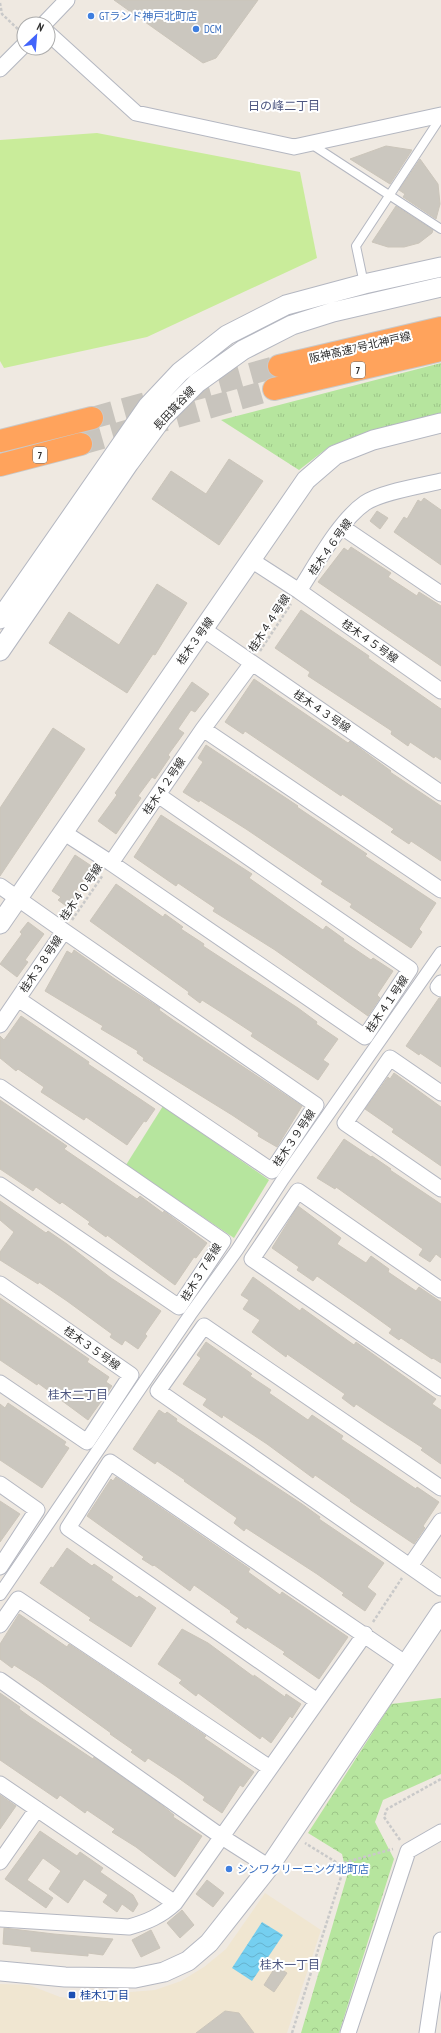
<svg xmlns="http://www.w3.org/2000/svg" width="441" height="2033" font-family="'PT Sans Narrow','Noto Sans JP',sans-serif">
<defs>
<pattern id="grass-tufts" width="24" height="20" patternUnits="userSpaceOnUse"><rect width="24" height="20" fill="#b6e59e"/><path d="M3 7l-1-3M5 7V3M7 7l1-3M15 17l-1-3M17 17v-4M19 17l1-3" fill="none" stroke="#9dc588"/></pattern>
<pattern id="forest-crowns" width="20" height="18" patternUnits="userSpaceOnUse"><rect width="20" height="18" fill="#b6e59e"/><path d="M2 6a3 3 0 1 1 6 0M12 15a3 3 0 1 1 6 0" fill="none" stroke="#9dc588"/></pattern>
<pattern id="water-waves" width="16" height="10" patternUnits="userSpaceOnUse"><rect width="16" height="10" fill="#75cff0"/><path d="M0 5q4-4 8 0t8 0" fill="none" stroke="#66b2ce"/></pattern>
</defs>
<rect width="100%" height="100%" fill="#efe9e1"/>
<path fill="#f0e6d1" d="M265,1893L321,1930L287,2033H0V1984L29,1985L60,1997L91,2000L118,1993L155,1990L181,1981L204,1967L226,1949Z"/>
<path fill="url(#grass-tufts)" d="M441,363V414L379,429L330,446L299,470L221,420Z"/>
<path fill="url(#forest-crowns)" d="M441,1698V1774L383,1800L375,1822L394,1859L339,2033H301L347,1876L342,1854L308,1833L391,1704Z"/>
<path fill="#b6e59e" d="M163,1106L269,1180L234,1238L126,1165Z"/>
<path fill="#c9ec9a" d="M97,133L300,172L317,258L147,337L4,368L0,361V140Z"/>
<path fill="url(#water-waves)" d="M262,1922L283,1935L252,1981L232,1968Z"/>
<path fill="#cbc7bf" stroke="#cbc5ba" d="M114,0H258L216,58L203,63Z
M386,146L412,150L390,184L350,159Z
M420,159L438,184L440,204L436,219L403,197L405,194L399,190Z
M396,206L433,230L432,233L419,243L404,247H388L372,242Z
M229,459L263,481L219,545L152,499L171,471L206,494Z
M424,498L441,510V565L394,532L404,517L407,519L418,500L421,502Z
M377,511L388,518L380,529L370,521Z
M351,547L391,573L388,577L417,596L419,592L441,606V666L318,582L344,548L348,551Z
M157,584L187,603L155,655L153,654L127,693L49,643L69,612L119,645Z
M301,610L369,656L368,658L441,709V760L435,756L434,758L410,742L408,746L391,734L392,731L308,676L310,672L275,648Z
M254,679L348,743L350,741L391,771L390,772L441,806V861L411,841L409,844L391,832L394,829L342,794L341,796L245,731L243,734L225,722Z
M192,682L209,694L195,712L191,710L178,729L184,733L168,755L170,757L155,779L152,777L138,796L141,798L116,834L98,821L117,795L115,793Z
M53,728L85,749L0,876V808Z
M206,745L298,806L297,807L367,854L365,856L436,903L419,929L422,932L411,948L350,907L352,904L321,884L323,881L246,829L200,800L199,802L183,792L203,762L198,758Z
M161,815L252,874L249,878L294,910L323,930L326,926L344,939L343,941L371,960L373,958L393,971L377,995L380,998L368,1016L275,950L213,911L215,908L178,883L176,886L134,857Z
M75,855L93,867L76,890L80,893L69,908L58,900L61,897L52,891Z
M116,884L163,917L165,914L183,927L181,929L204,944L203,946L298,1008L317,1022L316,1024L338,1039L323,1060L329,1064L318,1080L251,1036L253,1033L224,1014L202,1000L200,1003L188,994L189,992L90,921Z
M28,922L44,934L25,960L28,962L17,977L0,964L22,934L20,932Z
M74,950L115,979L160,1008L159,1010L173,1020L302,1106L277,1147L258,1136L259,1133L232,1115L143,1060L144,1058L137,1053L138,1051L101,1029L103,1026L45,991L67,951L72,954Z
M439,998H441V1067L420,1053L419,1055L406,1046Z
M21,1016L89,1062L88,1064L155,1109L146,1122L144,1121L127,1145L86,1117L84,1120L58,1103L41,1092L44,1087L18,1069L16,1071L0,1058V1036L4,1040Z
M394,1073L441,1107V1166L392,1132L394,1129L365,1109L388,1077L390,1079Z
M0,1100L67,1146L64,1149L137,1199L140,1196L163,1213L164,1211L207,1243L196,1258L194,1257L175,1285L107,1235L106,1237L88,1224L90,1222L62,1202L60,1204L36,1187L33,1191L0,1169Z
M344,1139L371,1157L372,1156L391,1169L390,1170L441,1204V1258L436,1254L430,1262L419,1255L423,1249L336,1187L335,1189L317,1178Z
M0,1201L46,1233L48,1231L67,1244L111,1278L161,1311L145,1334L147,1336L138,1349L125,1340L122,1345L110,1337L112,1334L67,1301L39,1282L38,1284L0,1260V1252L14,1232L0,1220Z
M298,1206L341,1238L337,1244L366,1263L371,1256L389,1269L388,1272L416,1291L419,1287L441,1302V1363L433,1358L432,1359L401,1338L399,1340L389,1333L392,1329L367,1311L317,1276L313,1281L297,1270L299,1267L272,1248Z
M253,1277L300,1311L302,1308L354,1345L356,1342L436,1399L432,1404L441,1410V1464L421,1450L423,1448L386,1424L356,1404L354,1407L342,1398L345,1394L287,1354L286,1357L252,1332L260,1320L243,1309L249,1300L241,1295Z
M0,1298L89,1359L87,1362L109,1377L106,1382L112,1386L88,1420L38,1383L37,1385L0,1360Z
M206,1342L252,1374L250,1376L271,1390L269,1393L308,1420L312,1415L343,1436L341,1439L416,1489L417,1487L439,1502L423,1526L425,1528L414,1544L350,1501L351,1500L315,1475L313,1478L267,1444L223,1415L222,1418L203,1405L207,1399L183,1384L201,1358L197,1355Z
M8,1403L66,1442L64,1445L69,1448L42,1488L0,1460V1404L5,1408Z
M159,1410L165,1414L167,1412L177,1419L176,1421L302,1504L320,1517L319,1519L384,1563L367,1587L376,1594L365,1611L342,1595L344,1593L317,1574L246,1528L244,1531L234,1523L237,1518L184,1481L185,1480L157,1461L155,1464L133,1449Z
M116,1477L250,1569L248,1572L280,1595L282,1592L348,1637L319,1679L283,1654L285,1652L247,1627L246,1629L236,1622L239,1618L230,1612L231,1611L194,1585L190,1591L154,1565L153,1566L142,1559L144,1557L87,1516L111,1479L113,1481Z
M0,1501L20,1514L0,1542Z
M67,1548L92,1566L94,1564L113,1577L111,1580L137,1598L139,1596L156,1608L131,1647L89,1620L91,1618L40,1583L51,1567L53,1568Z
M19,1614L67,1647L69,1644L206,1736L204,1738L254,1772L243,1787L240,1785L222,1813L203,1800L205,1797L177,1777L148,1758L145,1762L131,1752L133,1750L110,1734L111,1733L39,1681L14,1665L12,1668L0,1659V1644Z
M182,1629L208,1643L254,1677V1675L285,1697L286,1694L301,1704L292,1718L290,1716L271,1743L262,1736L260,1739L198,1693L196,1696L179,1683L182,1680L158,1664Z
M0,1693L20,1707L19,1709L30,1717L93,1759L94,1757L159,1803L174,1815L173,1817L202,1836L175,1877L136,1847L112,1832L115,1829L87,1810L85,1813L60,1795L57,1799L0,1760Z
M0,1795L16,1806L0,1829Z
M40,1831L77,1856L80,1852L103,1868L100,1872L133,1895L138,1904L133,1912L122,1904L117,1912L103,1902L108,1895L84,1879L68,1903L49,1889L61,1871L43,1858L27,1880L53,1898L46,1908L5,1879Z
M207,1880L224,1893L213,1907L196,1894Z
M182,1910L194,1925L180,1938L167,1923Z
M4,1928L54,1934L113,1939L103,1955L88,1953V1956L31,1951V1947L3,1944Z
M151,1930L160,1948L141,1957L132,1940Z
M276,1966L287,1973L274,1992L264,1985Z
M225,2011L239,2013L254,2033H196Z"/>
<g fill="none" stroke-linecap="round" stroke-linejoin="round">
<path stroke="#c8c4bd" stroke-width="22" stroke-dasharray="22 11" stroke-linecap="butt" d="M92,418L279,366
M81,444L274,389"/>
<g stroke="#b4b7c1" stroke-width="10">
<path id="service" d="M311,144L441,229
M364,284L356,246L441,117"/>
</g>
<g stroke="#b4b7c1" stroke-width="14">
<path id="pedestrian" d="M0,1594L190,1315L237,1250L283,1179L441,953"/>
</g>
<g stroke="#b4b7c1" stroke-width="17">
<path id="minor" d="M44,24L67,0
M48,33L136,113L294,147L441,115
M0,69L24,45
M342,527L441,594
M251,560L299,591C316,565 339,521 365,503C381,492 421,486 441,481
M299,591L441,691
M203,629L441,793
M203,729L441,890
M63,832L111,863L203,729L252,663
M111,863L365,1037L410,969L158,795
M0,886L64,931L0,1025
M441,983L438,987L441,989
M18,999L272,1171L316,1105L64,931
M0,1087L223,1241L179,1307L0,1185
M441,1093L390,1058L345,1123L441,1189
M0,1284L131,1375L87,1442L0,1383
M441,1290L298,1191L252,1259L441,1388
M0,1484L37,1510L0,1567
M441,1488L204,1326L158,1391L441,1588
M410,1566L441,1521
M0,1625L18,1599L270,1768
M0,1680L222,1837L269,1867
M317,1701L68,1528L110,1462L405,1663
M0,1784L175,1903
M0,1862L37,1809
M0,1919L129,1927C147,1922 161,1916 175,1903L365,1634
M348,2033L408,1851L441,1832
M427,2033L441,1940"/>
</g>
<g stroke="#b4b7c1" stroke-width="21">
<path id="tertiary" d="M0,619L148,406L180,372L227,335L286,305L364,284L441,267
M0,651L129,463L163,417L197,383L243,350L292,325L333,312L441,287
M0,924L306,480L335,455L373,440L441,423
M0,1971L65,1977L135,1978L164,1972L188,1961L209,1943L269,1867L441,1612"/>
</g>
<g stroke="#c9c9c9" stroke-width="24">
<path id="motorway" d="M279,366L441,328
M274,389L441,350
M0,441L92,418
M0,465L81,444"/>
</g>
<path stroke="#c9c9c9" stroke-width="2.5" stroke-dasharray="3 2" stroke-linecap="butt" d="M0,3L2,14L21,32
M260,651L291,604
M72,920L103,875
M373,1622L402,1578
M400,1840L384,1817L387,1809L441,1779
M339,1864L393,1849
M292,2033L341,1877L339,1864L305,1843"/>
<use href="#service" stroke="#fff" stroke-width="8"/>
<use href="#pedestrian" stroke="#fff" stroke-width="12"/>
<use href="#minor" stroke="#fff" stroke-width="15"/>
<use href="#tertiary" stroke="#fff" stroke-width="19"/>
<use href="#motorway" stroke="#ffa35c" stroke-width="22"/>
</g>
<g fill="#3f7fe0" stroke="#fff" stroke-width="1.5">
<circle cx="91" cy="16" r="4"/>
<circle cx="196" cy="29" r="4"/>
<circle cx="229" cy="1869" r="4"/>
</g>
<rect fill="#1a4fb4" stroke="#fff" stroke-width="1.5" x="68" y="1991" width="8" height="8" rx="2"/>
<g text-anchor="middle" stroke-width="4" stroke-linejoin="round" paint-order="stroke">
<g fill="#fff" stroke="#6d6d6d" stroke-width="1">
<rect x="351" y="362" width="14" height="16" rx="3"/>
<rect x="33" y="447" width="14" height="16" rx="3"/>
</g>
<g font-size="10" font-weight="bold" fill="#2e2e2e">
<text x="358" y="374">7</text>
<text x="40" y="459">7</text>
</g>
<g font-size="11" fill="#366cbe" stroke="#fff" text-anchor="start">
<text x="99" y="20">GTランド神戸北町店</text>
<text x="204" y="33">DCM</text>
<text x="237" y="1873">シンワクリーニング北町店</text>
</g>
<g font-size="11" fill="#2e2e2e" stroke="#fff">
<text transform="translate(360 347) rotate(-13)" y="4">阪神高速7号北神戸線</text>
<text transform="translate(174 408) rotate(-47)" y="4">長田箕谷線</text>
<text transform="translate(330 547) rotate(-55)" y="4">桂木４６号線</text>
<text transform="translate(269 623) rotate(-57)" y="4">桂木４４号線</text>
<text transform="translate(195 641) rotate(-55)" y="4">桂木３号線</text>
<text transform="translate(370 641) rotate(35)" y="4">桂木４５号線</text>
<text transform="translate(322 711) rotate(34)" y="4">桂木４３号線</text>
<text transform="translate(164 786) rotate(-56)" y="4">桂木４２号線</text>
<text transform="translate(81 892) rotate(-56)" y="4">桂木４０号線</text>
<text transform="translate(41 964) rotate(-56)" y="4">桂木３８号線</text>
<text transform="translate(387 1004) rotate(-56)" y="4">桂木４１号線</text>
<text transform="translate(294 1138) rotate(-56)" y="4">桂木３９号線</text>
<text transform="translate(201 1272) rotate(-58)" y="4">桂木３７号線</text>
<text transform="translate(92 1348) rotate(35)" y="4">桂木３５号線</text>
</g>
<g font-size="11" fill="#164399" stroke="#fff" text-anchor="start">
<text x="80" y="1999">桂木1丁目</text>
</g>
<g font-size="12" fill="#4d5680" stroke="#fff">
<text x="284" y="110">日の峰二丁目</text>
<text x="78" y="1399">桂木二丁目</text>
<text x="290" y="1969">桂木一丁目</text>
</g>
</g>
<g transform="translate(36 36) rotate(26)"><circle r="19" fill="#ffffff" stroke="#ababab"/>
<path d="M0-3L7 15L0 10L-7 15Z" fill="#4264fb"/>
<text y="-6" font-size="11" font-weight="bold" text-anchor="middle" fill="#2e2e2e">N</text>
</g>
</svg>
